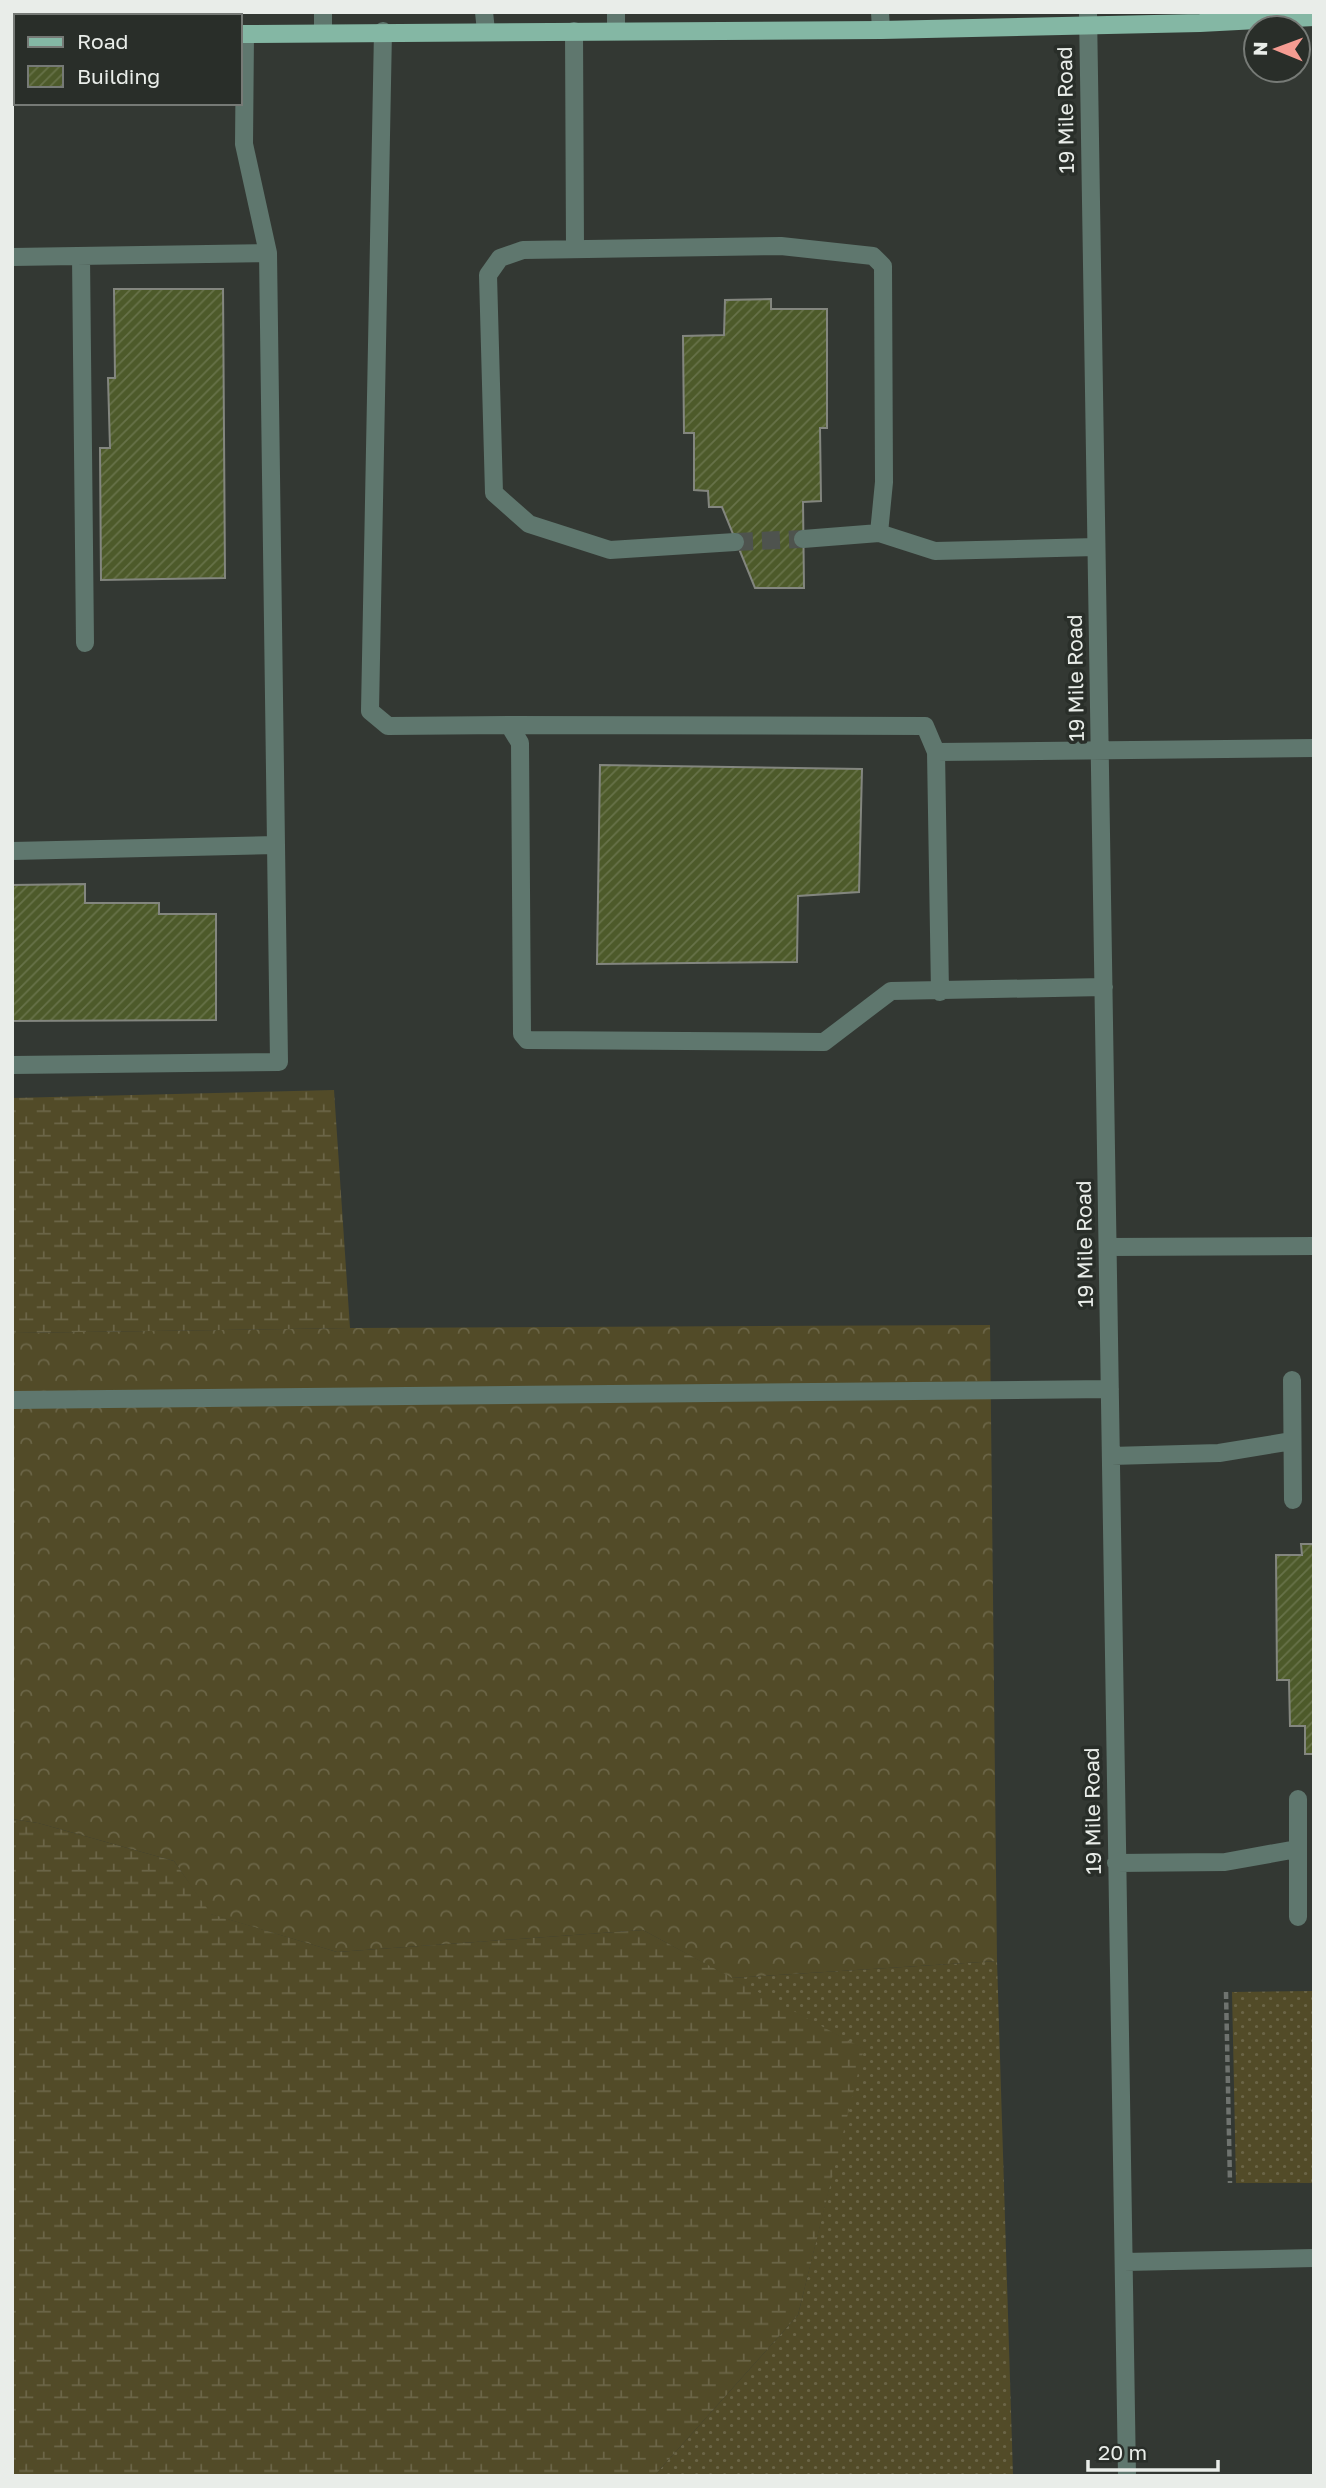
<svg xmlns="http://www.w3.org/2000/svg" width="1326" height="2488" font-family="'Golos Text',sans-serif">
<defs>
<pattern id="grass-dots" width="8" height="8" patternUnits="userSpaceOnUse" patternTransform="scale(1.75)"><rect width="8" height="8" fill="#524b28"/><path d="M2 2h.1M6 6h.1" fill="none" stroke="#6b6547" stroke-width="1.8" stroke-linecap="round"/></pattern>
<pattern id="forest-crowns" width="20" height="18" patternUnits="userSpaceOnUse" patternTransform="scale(1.75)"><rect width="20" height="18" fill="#524b28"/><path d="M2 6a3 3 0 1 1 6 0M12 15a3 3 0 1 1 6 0" fill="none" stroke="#6b6547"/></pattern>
<pattern id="wetland-marsh" width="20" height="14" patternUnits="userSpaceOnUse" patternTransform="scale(1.75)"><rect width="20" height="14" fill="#524b28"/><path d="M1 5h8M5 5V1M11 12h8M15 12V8" fill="none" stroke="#6b6547"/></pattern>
<pattern id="building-hatch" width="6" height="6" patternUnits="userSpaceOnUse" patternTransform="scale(1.75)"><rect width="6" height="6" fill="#4d5a2a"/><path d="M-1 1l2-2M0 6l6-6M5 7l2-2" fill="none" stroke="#677249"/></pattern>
</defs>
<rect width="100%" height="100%" fill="#333833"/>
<path fill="url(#grass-dots)" d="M997,1961L1013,2476H654L798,2315L863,2049L731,1978Z
M1314,1991V2183H1236L1232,1992Z"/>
<path fill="url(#forest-crowns)" d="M990,1325L997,1961L731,1978L643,1930L337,1952L210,1914L174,1861L38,1823L12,1819V1333L350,1328Z"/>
<path fill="url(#wetland-marsh)" d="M334,1090L350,1328L12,1333V1098Z
M12,1819L38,1823L174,1861L211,1914L337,1952L643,1930L864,2049L798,2315L654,2476H12Z"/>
<path fill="url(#building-hatch)" stroke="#83867f" stroke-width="2" d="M114,289H223L225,578L101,580L100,448H110L108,378H115Z
M771,299V309H827V428H820L821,501L803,502L804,588H755L722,507H709L708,491L694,490V433H684L683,336L724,335L725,300Z
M600,765L862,769L859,892L798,896L797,962L597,964Z
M85,884V903H159V914H216V1020L12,1021V885Z
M1301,1544H1314V1754H1305V1726H1290L1289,1680H1277L1276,1555H1302Z"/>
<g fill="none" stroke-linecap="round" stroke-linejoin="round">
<path stroke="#4e534e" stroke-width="18" stroke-dasharray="18 9" stroke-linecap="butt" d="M735,542L803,539"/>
<path stroke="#6f736f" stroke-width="4.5" stroke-dasharray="7 3.5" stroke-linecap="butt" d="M1226,1992L1230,2183"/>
<path stroke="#5f776e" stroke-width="18" d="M118,12V16
M323,12V33
M484,12L486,31
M880,12L881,30
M1088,12L1127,2476
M383,31L370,711L388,726L509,725L520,743L522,1034L527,1040L824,1042L891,991L1104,987
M574,31L575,249
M616,31V12
M81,256L85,643
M12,257L268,253
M803,539L879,533
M735,542L610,550L529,524L494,493L488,275L500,258L523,250L781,246L873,256L883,266L884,482L879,533L935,551L1096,547
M509,725L925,726L936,752L1314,748
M936,752L940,992
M12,851L276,845L268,253L244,144L245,34
M12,1065L279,1062L276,845
M1108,1247L1314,1246
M1292,1380L1293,1500
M12,1400L1110,1389
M1111,1456L1219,1453L1292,1441
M1298,1799V1917
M1116,1863L1225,1862L1297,1849
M1124,2262L1314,2258"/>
<path stroke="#84b7a4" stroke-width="18" d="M12,34H16
M240,34L881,30L1200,23L1314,17"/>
</g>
<g text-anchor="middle" stroke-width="7" stroke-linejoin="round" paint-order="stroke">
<g font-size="21" fill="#e9ede9" stroke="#292e29">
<text transform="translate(1066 110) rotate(-91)" y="7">19 Mile Road</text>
<text transform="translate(1076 678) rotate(-91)" y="7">19 Mile Road</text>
<text transform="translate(1085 1244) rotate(-91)" y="7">19 Mile Road</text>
<text transform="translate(1093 1811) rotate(-91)" y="7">19 Mile Road</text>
</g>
</g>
<rect width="1326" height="2488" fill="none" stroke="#e9ede9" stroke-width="28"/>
<rect x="14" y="14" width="228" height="91" fill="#292e29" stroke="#767a76" stroke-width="2"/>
<rect x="28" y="37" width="35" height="10" fill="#84b7a4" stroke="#767a76" stroke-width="2"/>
<text x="77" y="49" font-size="21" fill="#e9ede9">Road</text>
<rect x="28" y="66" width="35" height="21" fill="url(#building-hatch)" stroke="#767a76" stroke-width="2"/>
<text x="77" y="84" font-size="21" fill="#e9ede9">Building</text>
<g transform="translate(1277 49) rotate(271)"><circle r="33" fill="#292e29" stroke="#767a76" stroke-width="2"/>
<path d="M0-5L12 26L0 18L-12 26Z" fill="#f59c92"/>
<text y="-10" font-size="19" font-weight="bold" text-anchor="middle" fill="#e9ede9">N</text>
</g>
<path d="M1088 2460v10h130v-10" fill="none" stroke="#e9ede9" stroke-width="3.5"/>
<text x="1098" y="2460" font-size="21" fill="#e9ede9" stroke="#292e29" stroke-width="5" paint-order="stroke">20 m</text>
</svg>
